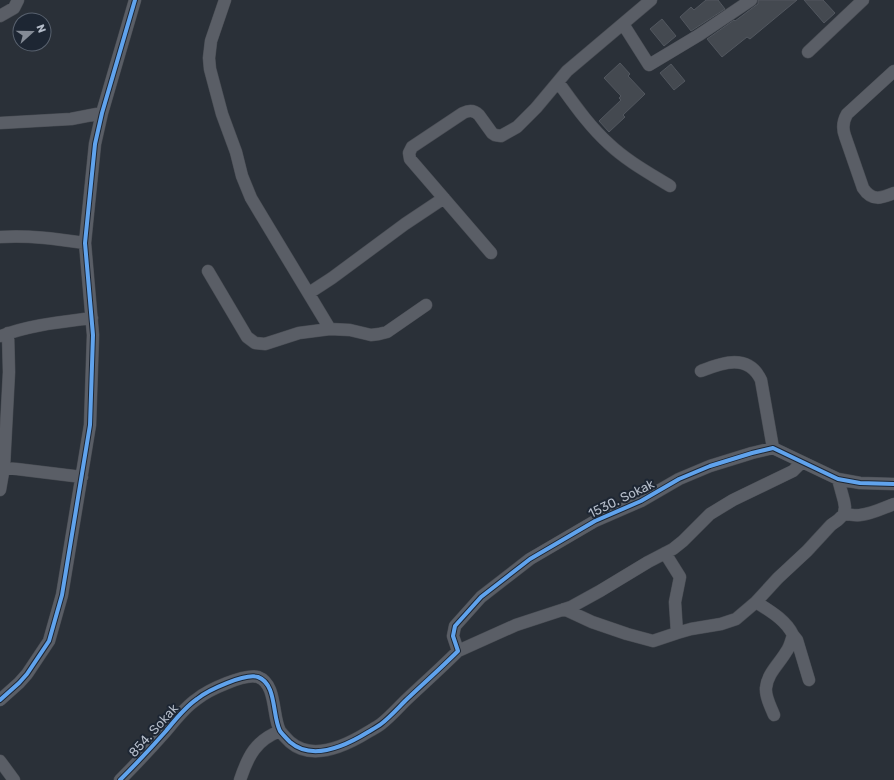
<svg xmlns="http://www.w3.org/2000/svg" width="894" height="780" font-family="Rubik,sans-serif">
<rect width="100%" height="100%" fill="#2a3038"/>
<path fill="#444950" stroke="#52575f" d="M706,0H718L725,9L691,31L680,17L691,7L694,10Z
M758,0H797L750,39L747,37L722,57L707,39L734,20L735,21L755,6L758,4Z
M804,0H823L835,13L824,23Z
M662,19L676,36L664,46L650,29Z
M620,63L630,74L628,76L645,94L623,115L625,117L609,132L599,121L621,100L619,98L621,96L604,78Z
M671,64L685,81L674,90L660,73Z"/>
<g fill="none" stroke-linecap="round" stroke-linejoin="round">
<g stroke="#484c53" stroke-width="13">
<path id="minor" d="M225,0L211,41L209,58L210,69L222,114L236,152L242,176L251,198L263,218L330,329
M0,16L14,8L18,0
M623,24L649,65L699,35L751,0
M808,52L863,0
M894,71L847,114C843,121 842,128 845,136L863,188C872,202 882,198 894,193
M558,82C574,104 589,126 609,144C627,161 649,173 670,186
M0,123L71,119L102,113
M0,237C29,235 57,239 85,243
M491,253L410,159L409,153L412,147L463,113C469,110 474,110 479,115L492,133L495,135L501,136L517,127L536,108L567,71L651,0
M208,271L247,337L255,343L265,344L299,333L330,329L350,330L371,335L379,334L387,332L426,305
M309,293L332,278L405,224L444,198
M1,336C29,325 61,322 92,318
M701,371C722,363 748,353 761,380L773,448
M0,467L82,477
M0,490L4,467L9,372L8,333
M844,514C849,514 855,516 860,515C872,514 883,508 894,504
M665,553L680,577L675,602L677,633
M756,602C770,611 786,620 793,635C791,641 790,647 786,652C779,664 767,674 766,688C765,697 771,707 774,715
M564,609L592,622L627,634L653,641L677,633L691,629L721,624L736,619L756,602L778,578L807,551L831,525L838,520L844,514L845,507L844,501L838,479
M793,635L797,640L809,680
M458,651L516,625L571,607L600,591L648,562L673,549L683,541L710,514L733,500L793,471L802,462
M0,700L19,683L27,674L49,641L62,595L90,425L93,335L85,243L95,144L102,113L135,0
M0,761L14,780
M120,780C136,764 151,748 166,731C175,720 185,707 197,699C208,690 245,673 258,677C277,684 272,716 280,731C283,735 287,739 290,742C313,762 347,745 368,732C373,729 377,727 381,724C390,717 397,709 405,701C423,684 441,668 458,651L453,636L455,626L481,597L530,559L595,521L641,501L679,479L710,466L752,453L773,448L838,479L860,483L894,484
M240,780C248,756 256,740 280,731"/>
</g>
<use href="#minor" stroke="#5a5e66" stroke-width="12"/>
<g stroke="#1d2633" stroke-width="6">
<path id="cycleway" d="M0,700L19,683L27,674L49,641L62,595L90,425L93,335L85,243L95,144L102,113L135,0
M120,780C136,764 151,748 166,731C175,720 185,707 197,699C208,690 245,673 258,677C277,684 272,716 280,731C283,735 287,739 290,742C313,762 347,745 368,732C373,729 377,727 381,724C390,717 397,709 405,701C423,684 441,668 458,651L453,636L455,626L481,597L530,559L595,521L641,501L679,479L710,466L752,453L773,448L838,479L860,483L894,484"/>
</g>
<use href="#cycleway" stroke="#60a3ed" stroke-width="4"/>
</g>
<g text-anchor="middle" stroke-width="4" stroke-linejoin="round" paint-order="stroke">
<g font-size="13" fill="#b4bcc9" stroke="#1d2633">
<text transform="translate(621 498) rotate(-26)" y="5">1530. Sokak</text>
<text transform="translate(153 730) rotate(-48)" y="5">854. Sokak</text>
</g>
</g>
<g transform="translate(32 32) rotate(69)"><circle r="19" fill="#1d2633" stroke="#59626f"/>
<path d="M0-3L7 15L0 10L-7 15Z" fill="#848b96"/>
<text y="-6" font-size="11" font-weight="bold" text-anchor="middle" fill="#b4bcc9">N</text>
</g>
</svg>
